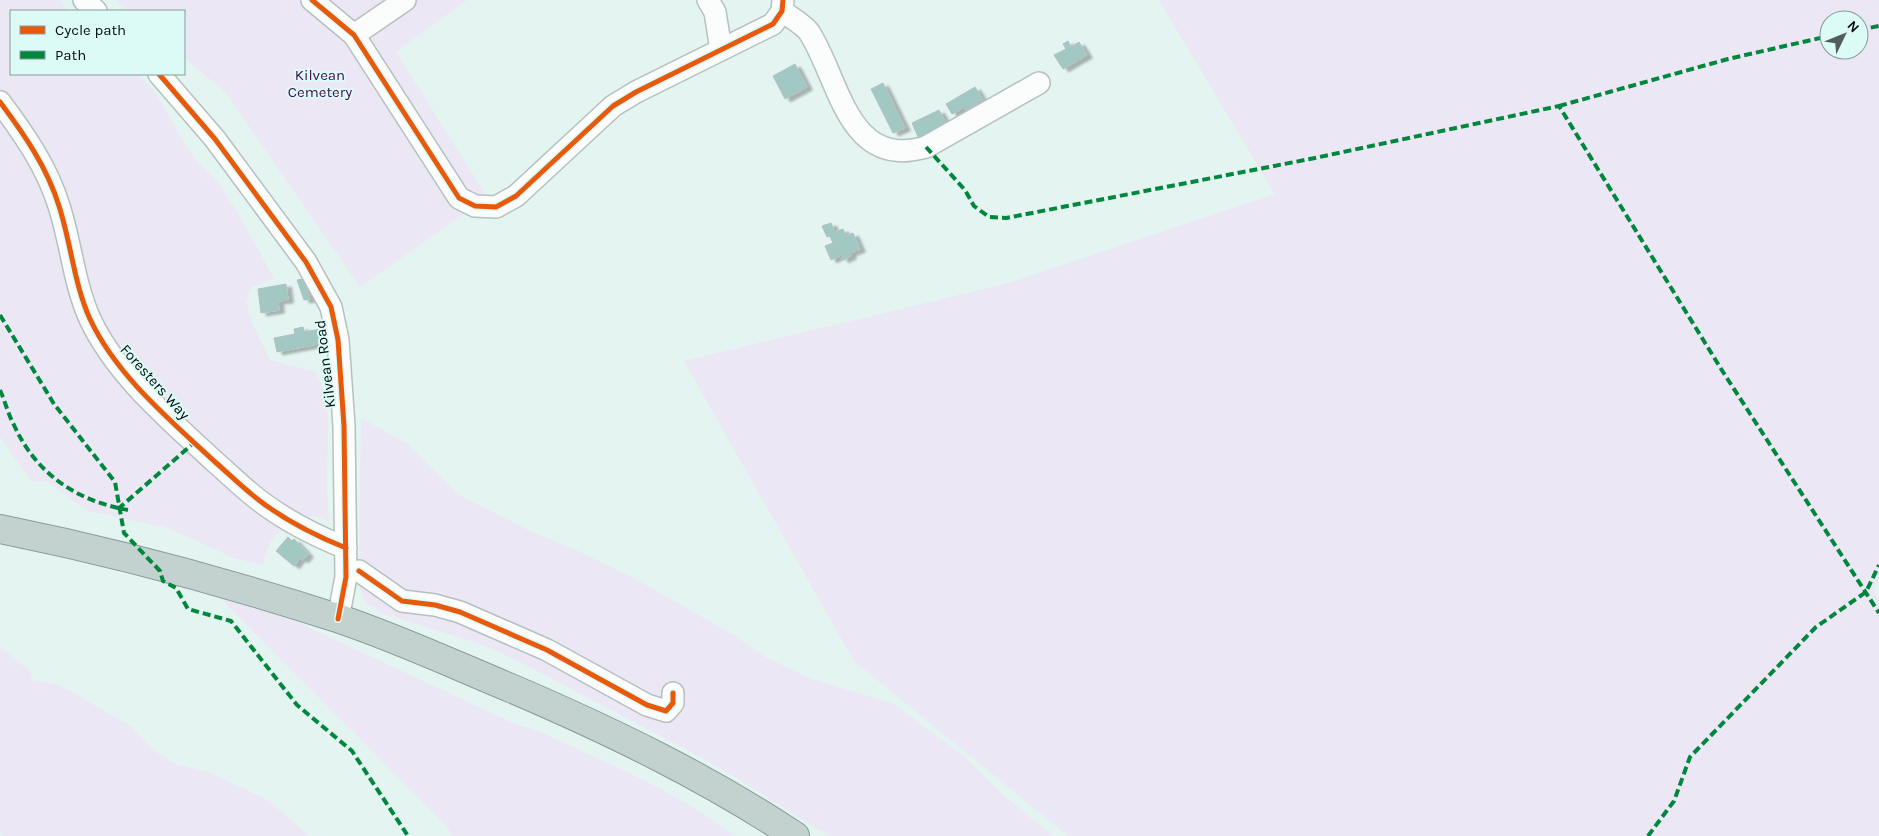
<svg xmlns="http://www.w3.org/2000/svg" width="1879" height="836" font-family="Karla,sans-serif">
<defs>
<filter id="shadow"><feDropShadow dx="5.5" dy="3" stdDeviation="1" flood-color="#0004"/></filter>
</defs>
<rect width="100%" height="100%" fill="#e3f4f1"/>
<path fill="#ece7f5" fill-rule="evenodd" d="M0,0H60L68,11H11V74H137C161,94 173,126 190,152C198,163 210,172 218,183C240,214 256,246 274,279L251,287L246,302L253,325L270,360L315,372C333,406 328,430 327,466C326,484 328,503 329,521L314,516C282,529 271,529 263,565L234,558L168,528L88,511L48,482L31,481L0,437Z
M116,0H467L396,52L484,192L475,206L360,287L226,93L184,57V11H129Z
M1159,0H1879V580L1873,590L1879,600V836H1068L854,661L684,361L1009,283L1275,194ZM1829,20H1859V50H1829Z
M361,418L406,443L459,495L532,532L578,551L632,577L732,634L765,657L809,678L894,704L965,757L1002,794L1053,836H829L710,762L522,663L481,644L384,614L365,602L359,586Z
M197,575L515,724C540,730 560,741 583,752C635,775 688,800 734,836H452L447,826Z
M0,647L31,672L32,680L60,685L132,727L153,750L176,764L209,772L269,801L309,836H5L0,834Z"/>
<path fill="#a2c8c4" stroke="#b3c0be" filter="url(#shadow)" d="M1068,41L1071,47L1079,42L1087,55L1063,69L1054,55L1066,49L1063,44Z
M795,64L807,87L785,99L773,76Z
M883,83L905,128L893,133L871,89Z
M975,87L983,100L966,110L964,107L952,114L946,104Z
M939,110L947,125L919,139L912,123Z
M831,223L835,232L843,229L846,236L853,233L860,249L850,253L851,256L843,260L841,255L831,260L825,246L833,243L830,236L827,237L822,226Z
M303,279L310,299L304,300L297,280Z
M286,284L288,300L278,301L279,310L261,313L258,289Z
M303,327L304,332L320,329L323,343L277,352L274,338L295,334L294,329Z
M288,537L292,541L294,539L308,554L303,560L300,558L294,566L276,551Z"/>
<g fill="none" stroke-linecap="round" stroke-linejoin="round">
<g stroke="#b4c1bf" stroke-width="24">
<path id="minor" d="M84,0L96,11
M312,0L354,35L459,198L475,206L496,207L516,196L613,106L636,92L773,24L782,11L783,0
M708,0L715,12L721,50
M782,11C790,17 803,24 809,32C840,80 847,170 926,147L1039,83
M354,35L405,0
M159,74L215,139L306,262L331,307L338,340L344,426L346,577L338,619
M0,102C24,134 47,167 59,206C71,243 74,284 90,319C116,375 170,420 214,461C229,474 244,489 260,501C285,520 316,536 346,548
M359,571L402,601L435,605L460,612L547,650L647,705L666,711L673,703V693"/>
</g>
<g stroke="#889d9a" stroke-width="30">
<path id="highway" d="M0,529C114,552 226,582 337,618C397,638 455,665 513,689C611,731 706,777 795,836"/>
</g>
<use href="#minor" stroke="#fbfdfd" stroke-width="21"/>
<use href="#highway" stroke="#c3d1cf" stroke-width="28"/>
<path stroke="#00873e" stroke-width="4" stroke-dasharray="8 4" stroke-linecap="butt" d="M1859,30L1879,26
M1559,106L1728,59L1829,36
M926,147L965,190L974,206L989,217L1006,218L1310,159L1559,106L1723,372L1879,613
M0,315L54,404L115,482L124,533L160,571L163,581L176,588L188,609L231,621L297,705L352,751L408,836
M0,390C5,401 8,414 14,425C36,474 77,501 128,510
M118,509L195,442
M1648,836L1674,801L1690,757L1816,627L1866,592L1879,565"/>
<g stroke="#dcfbf6" stroke-width="8">
<path id="cycleway" d="M312,0L354,35L459,198L475,206L496,207L516,196L613,106L636,92L773,24L782,11L783,0
M159,74L215,139L306,262L331,307L338,340L344,426L346,577L338,619
M0,102C24,134 47,167 59,206C71,243 74,284 90,319C116,375 170,420 214,461C229,474 244,489 260,501C285,520 316,536 346,548
M359,571L402,601L435,605L460,612L547,650L647,705L666,711L673,703V693"/>
</g>
<use href="#cycleway" stroke="#e8590c" stroke-width="5"/>
</g>
<g text-anchor="middle" stroke-width="4" stroke-linejoin="round" paint-order="stroke">
<g font-size="15" fill="#450b53" stroke="#dcfbf6">
<text x="320" y="80">Kilvean<tspan x="320" dy="17">Cemetery</tspan></text>
</g>
<g font-size="15" fill="#040e0c" stroke="#dcfbf6">
<text transform="translate(325 364) rotate(-97)" y="5">Kilvean Road</text>
<text transform="translate(155 382) rotate(48)" y="5">Foresters Way</text>
</g>
</g>
<rect x="10" y="10" width="175" height="65" fill="#dcfbf6" stroke="#869c98"/>
<rect x="20" y="26" width="25" height="8" fill="#e8590c" stroke="#869c98"/>
<text x="55" y="35" font-size="15" fill="#040e0c">Cycle path</text>
<rect x="20" y="51" width="25" height="8" fill="#00873e" stroke="#869c98"/>
<text x="55" y="60" font-size="15" fill="#040e0c">Path</text>
<g transform="translate(1844 35) rotate(47)"><circle r="24" fill="#dcfbf6" stroke="#869c98"/>
<path d="M0-4L9 19L0 12L-9 19Z" fill="#525e5c"/>
<text y="-8" font-size="14" font-weight="bold" text-anchor="middle" fill="#040e0c">N</text>
</g>
</svg>
